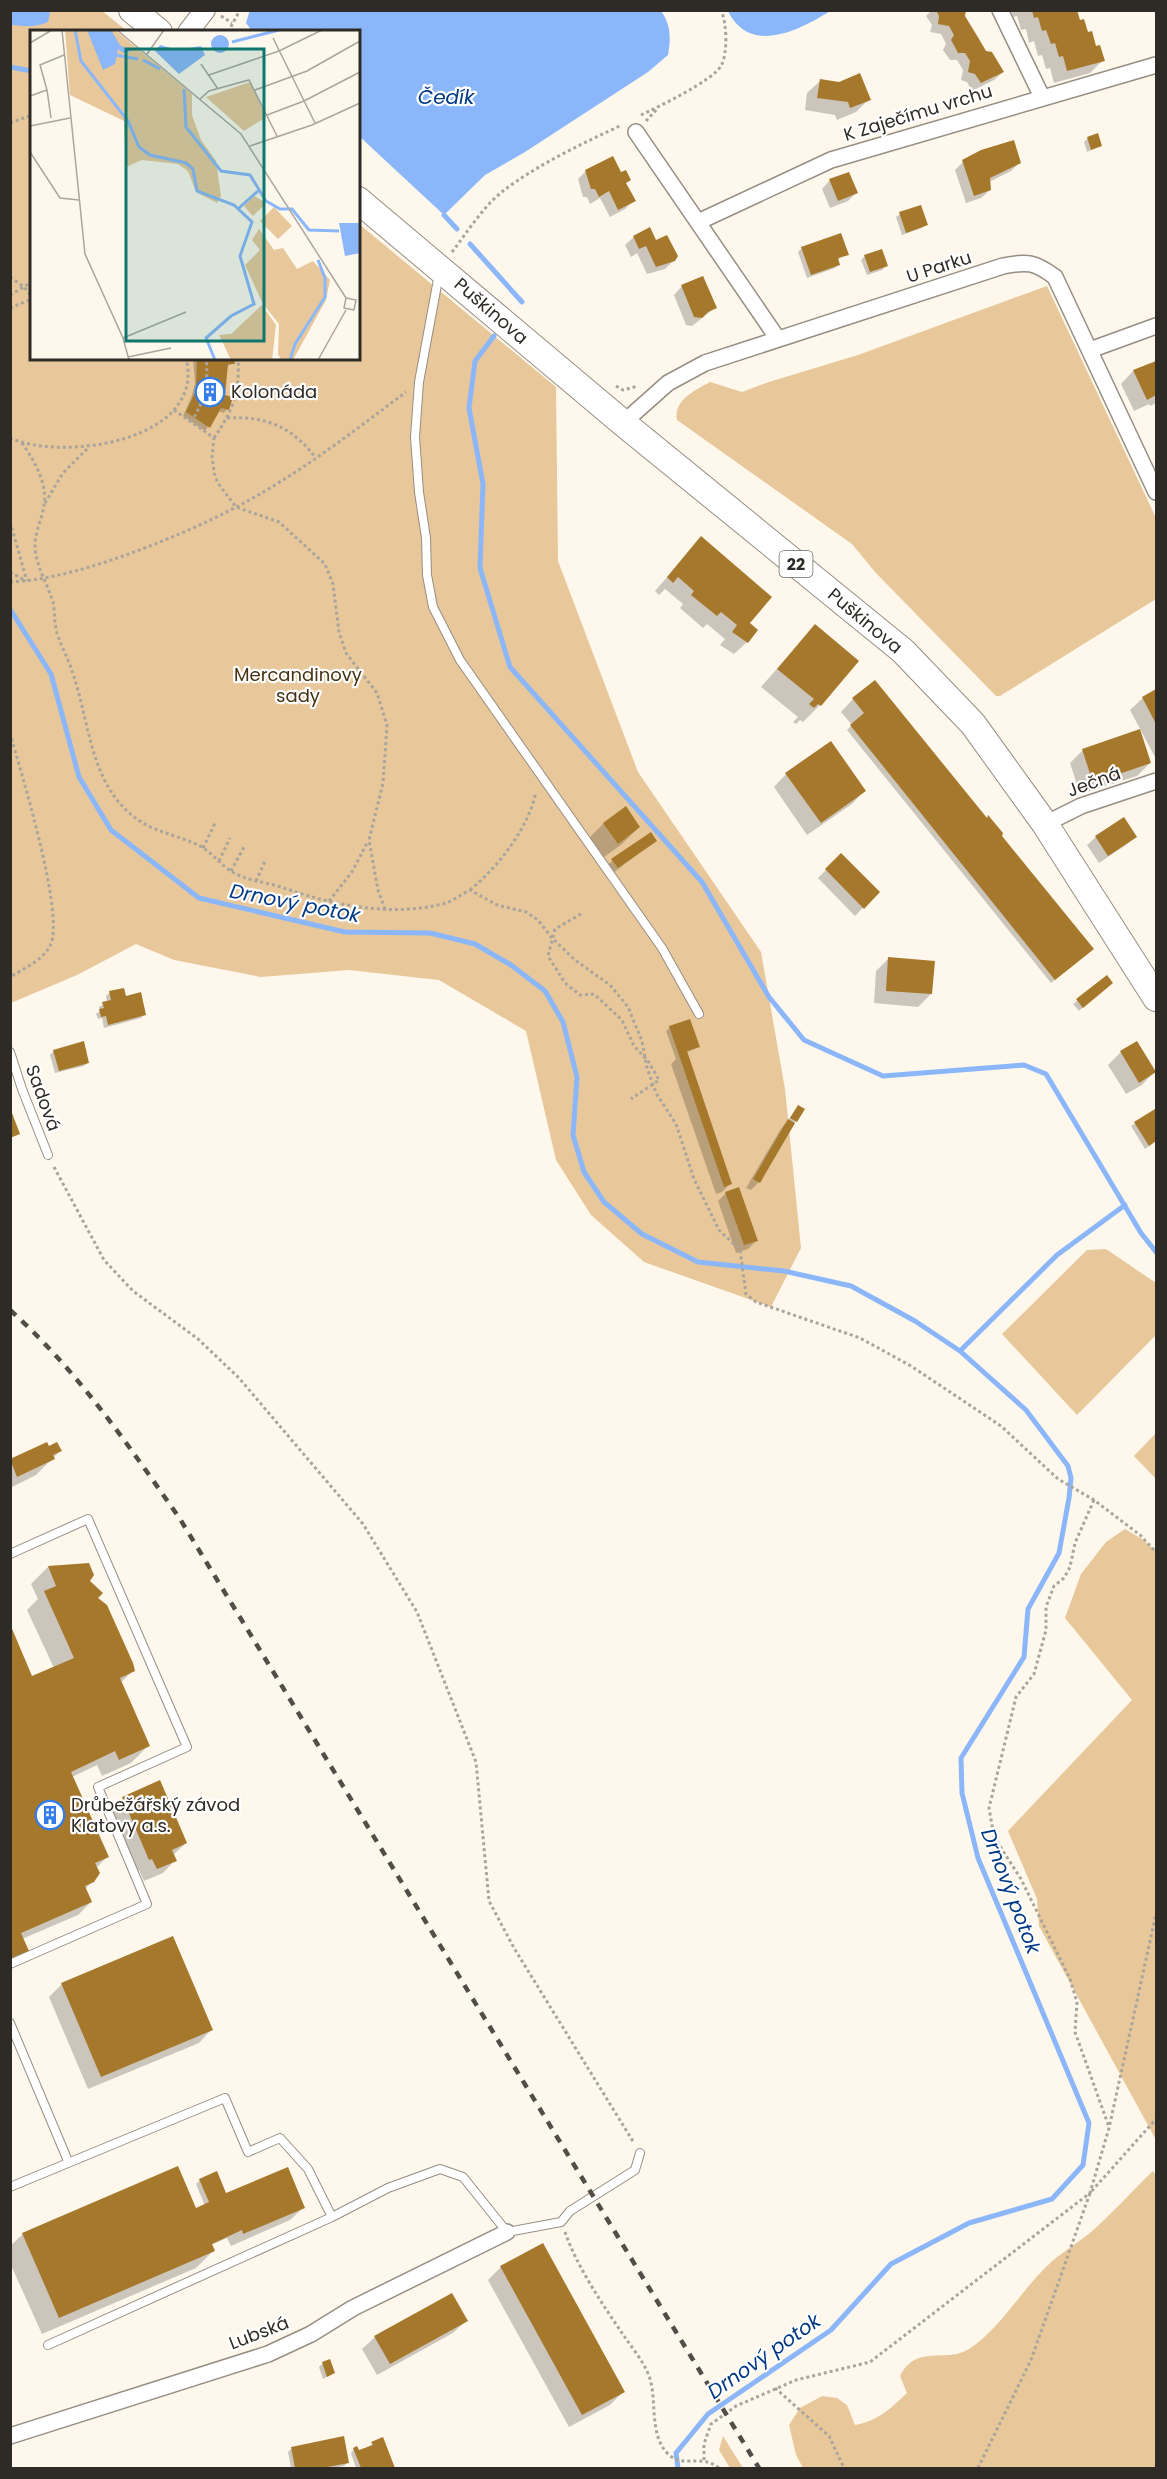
<svg xmlns="http://www.w3.org/2000/svg" width="1167" height="2479" font-family="Poppins,sans-serif">
<rect width="100%" height="100%" fill="#fef7ec"/>
<path fill="#e8c89a" d="M11,11H102L127,31L32,32V358H358L359,224L556,387L558,561L638,772L761,952L785,1089L801,1248L771,1307L644,1262L591,1215L556,1160L526,1031L439,980L349,970L261,977L174,960L136,944L77,975L11,1003Z
M1047,286L1156,518V599L1000,696H996L875,572L852,544L677,420C673,400 696,390 710,382L742,392L769,382L858,355Z
M1106,1249L1156,1283V1335L1077,1415L1002,1334L1087,1250Z
M1156,1433V1479L1134,1456Z
M1125,1529L1142,1539L1156,1551V2140L1039,1926L1037,1899L1008,1831L1132,1700L1065,1618L1081,1574L1106,1542Z
M1153,2171L1156,2176V2468H803L796,2455L789,2425L800,2408L822,2396L837,2398L847,2405L855,2425C878,2421 891,2408 907,2393L900,2376C917,2343 945,2364 969,2349C999,2330 1022,2290 1047,2266C1060,2253 1077,2244 1091,2232C1113,2213 1132,2191 1153,2171Z
M723,2436L743,2468H730L719,2450Z"/>
<path fill="#8bb7fa" d="M11,10H50V12L48,22C35,28 25,26 11,25Z
M250,10L661,11C671,25 671,38 668,55L648,72L525,152L485,175L444,215L359,136L358,32L252,31L246,23Z
M728,11H830C800,30 750,56 728,11Z"/>
<path fill="#0003" d="M932,10H964L963,17L985,52L1003,72L994,80L972,91L967,82L961,80L963,70L957,60H950L943,50L946,44L941,34L930,32L932,25L926,16Z
M1011,10H1076L1078,21L1103,60L1090,73L1054,83L1050,68L1046,69L1042,55L1038,56L1034,41L1029,43L1026,29L1021,30L1017,16L1013,17Z
M820,81L869,99L856,112L837,120L835,115L805,110L807,93Z
M1088,138L1101,145L1087,152L1084,142Z
M963,162L1019,163L1011,171L989,182L990,190L981,198L966,203L955,170Z
M586,171L625,184L634,200L625,209L610,217L600,198L590,204L587,197H583L578,179Z
M830,180L856,193L848,201L830,208L822,189Z
M900,214L926,224L922,228L902,235L896,217Z
M634,237L655,242L674,260L665,269L647,274L637,253L631,257L625,245Z
M802,248L847,254L837,260L839,264L835,268L807,278L798,252Z
M865,256L886,266L882,270L867,275L861,260Z
M682,286L715,308L692,326L686,325L674,295Z
M193,358L234,363L226,367L224,396L227,409L224,413L218,411L205,431L183,416L192,395L195,383Z
M1156,363V403L1150,406L1149,404L1134,411L1121,384L1133,371Z
M701,538L748,624L747,642L734,654L720,645L725,639L707,624L703,628L680,608L683,604L665,589L659,595L655,591Z
M815,626L856,662L820,705L803,722L800,720L796,724L793,722L798,717L761,687Z
M1156,691V757H1155L1130,710L1143,698Z
M853,699L986,819L1088,953L1051,983L847,730L852,725L841,712Z
M1083,750L1150,763L1137,776L1080,794L1070,763Z
M786,774L864,791L852,804L807,835L774,787Z
M625,808L639,827L622,844L600,860L586,841L603,824Z
M1096,837H1135L1126,845L1099,863L1087,845Z
M655,841L609,876L604,869L612,861Z
M841,855L878,892L855,916L818,878Z
M889,958L931,994L918,1007L874,1003L876,971Z
M1107,977L1108,986L1079,1011L1073,1004Z
M109,993L125,998L145,1014L141,1018L104,1028L102,1018L98,1019L96,1014L100,1011L99,1007L107,1002L106,996Z
M670,1027L698,1047L686,1053L730,1184L722,1192L716,1194L671,1064L676,1059L666,1031Z
M54,1051L88,1062L84,1066L55,1073L50,1055Z
M1121,1052L1154,1072L1142,1085L1126,1094L1108,1065Z
M795,1111L796,1121L759,1182L751,1190L746,1188L780,1130Z
M1154,1111L1156,1114V1141L1145,1149L1131,1126Z
M726,1193L756,1241L748,1249L736,1253L718,1201Z
M47,1444L48,1448L60,1451L36,1475L10,1488V1461Z
M88,1565V1581L133,1671L120,1683L148,1746L131,1763L102,1776L97,1765L72,1777L107,1857L96,1868L93,1881L85,1889L91,1902L78,1915L22,1939L27,1951L10,1960V1628L31,1678L54,1668L27,1610L38,1599L31,1584L48,1567Z
M123,1798L186,1843L173,1855L175,1860L163,1873L144,1881L139,1870L136,1872L110,1811Z
M62,1984L211,2030L199,2043L88,2089L49,1997Z
M200,2180L225,2195L303,2208L290,2220L231,2246L227,2238L211,2245L213,2251L196,2268L42,2334L10,2263V2246L23,2234L195,2210L205,2206L196,2184Z
M501,2267L623,2392L610,2405L569,2427L488,2280Z
M466,2321L453,2333L377,2375L362,2349L375,2337Z
M323,2363L333,2373L323,2379L319,2367Z
M382,2439L393,2468H356L351,2453L354,2449L358,2452Z
M291,2449L348,2462L344,2466L332,2468H291L288,2452Z"/>
<g fill="none" stroke-linecap="round" stroke-linejoin="round">
<path stroke="#8bb7fa" stroke-width="5" d="M10,67L32,71
M444,215L457,229
M470,244L522,302
M494,336L475,361L469,408L483,484L480,568L510,667L702,882L769,997L804,1040L883,1076L1024,1065L1046,1074L1141,1233L1156,1252
M10,609L51,674L79,777L111,830L199,898L345,932L430,933L475,944L511,965L545,991L563,1022L577,1077L573,1135L584,1172L604,1202L642,1234L698,1262L784,1271L851,1286L915,1321L960,1351L1026,1410L1068,1466L1071,1478L1069,1498L1059,1553L1028,1609L1024,1657L961,1758L962,1793L978,1858L1089,2123L1083,2165L1052,2199L969,2223L891,2264L831,2330L708,2414L676,2453L678,2468
M960,1351L1057,1255L1125,1205"/>
</g>
<path fill="#a6782b" d="M936,10H966L965,16L976,34L986,51L992,52L1004,72L981,83L975,74L968,72L970,61L965,53H958L955,47L951,40L954,35L949,26L938,24L939,16Z
M1032,10H1077L1080,20L1084,19L1088,32L1092,31L1096,46L1100,45L1105,61L1067,71L1063,56L1059,57L1055,43L1051,44L1046,30L1042,31L1038,17L1034,18Z
M860,73L871,100L850,108L848,102L817,98L820,79L839,82Z
M1098,133L1102,146L1091,150L1087,137Z
M1014,140L1021,163L990,178L991,190L974,196L962,160L981,150Z
M613,156L621,172L626,170L631,180L626,183L636,201L618,210L609,191L599,197L595,189H591L585,170Z
M849,172L858,193L838,201L829,179Z
M921,205L928,225L906,233L899,212Z
M650,227L656,240L667,235L678,256L675,261L656,267L646,246L639,249L633,236Z
M841,233L849,255L838,258L840,265L811,275L801,247Z
M882,249L888,266L870,272L864,255Z
M703,276L717,308L708,312L702,318L694,317L681,285Z
M197,358H234L235,364H228L225,395L233,397L229,410L221,408L210,428L186,412L196,390Z
M1156,361V395L1147,400L1133,370Z
M701,536L772,597L750,623L758,630L748,643L732,632L737,625L721,612L717,616L691,595L694,591L678,577L673,583L667,577Z
M815,624L859,661L821,706L818,704L814,708L809,704L814,699L777,669Z
M875,680L987,818L988,815L1003,833L1002,836L1094,949L1055,980L850,725L864,713L852,698Z
M1156,689V724L1142,697Z
M1140,729L1151,763L1093,783L1082,749Z
M831,741L866,791L821,823L785,773Z
M626,806L640,827L618,844L603,823Z
M1124,817L1137,837L1108,856L1095,836Z
M651,832L657,841L618,868L611,859Z
M841,853L880,892L864,909L825,869Z
M888,957L935,961L932,994L886,991Z
M1107,975L1113,983L1083,1008L1076,999Z
M124,988L126,996L141,992L146,1015L108,1025L106,1016L101,1017L99,1009L104,1008L102,1002L111,1000L109,991Z
M690,1019L700,1047L687,1051L732,1184L724,1187L669,1026Z
M84,1041L89,1063L59,1071L53,1050Z
M1137,1041L1156,1072L1139,1083L1120,1051Z
M798,1105L805,1109L797,1122L790,1118Z
M1155,1109L1156,1141L1149,1146L1134,1122Z
M12,1113L20,1134L10,1138V1114Z
M788,1119L795,1123L760,1183L753,1179Z
M739,1187L758,1241L744,1245L725,1192Z
M47,1442L49,1446L57,1442L62,1451L53,1455L55,1459L17,1477L10,1459Z
M89,1563L94,1575L90,1581L103,1593L98,1598L107,1605L133,1663L135,1671L120,1678L150,1746L119,1760L115,1751L71,1772L109,1857L95,1863L100,1873L94,1882L85,1886L92,1902L21,1933L29,1951L10,1959V1624L32,1676L74,1658L44,1591L56,1586L48,1566Z
M160,1780L187,1843L172,1850L177,1861L157,1869L152,1859L149,1860L122,1797Z
M173,1936L213,2030L101,2077L61,1983Z
M178,2166L196,2208L209,2202L199,2179L217,2171L226,2193L288,2167L305,2208L243,2234L242,2230L212,2244L215,2251L59,2318L22,2233Z
M543,2243L625,2392L582,2415L500,2266Z
M452,2293L468,2321L390,2364L374,2336Z
M330,2359L335,2373L327,2377L322,2362Z
M344,2436L349,2463L322,2468H295L291,2447Z
M383,2437L395,2468H361L353,2448L357,2446L359,2450L373,2445L371,2442Z"/>
<g fill="none" stroke-linecap="round" stroke-linejoin="round">
<g stroke="#968e82" stroke-width="10">
<path id="service" d="M439,274L419,382L415,437L419,492L426,538L427,575L433,607L460,660L662,948L699,1014
M10,1052L22,1089L48,1155
M10,1554L88,1519L187,1747L98,1787L147,1904L10,1964
M10,2023L68,2161
M10,2187L225,2098L248,2152L280,2138L308,2169L332,2217
M48,2345L332,2217L388,2188L440,2169L463,2177L507,2232L561,2222L570,2211L635,2170L640,2153"/>
</g>
<g stroke="#968e82" stroke-width="18">
<path id="minor" d="M1000,10L1042,97
M636,132L778,339
M698,222L831,160L1156,65
M1090,350L1156,326
M623,423L668,383L705,363L1003,266C1027,261 1035,262 1055,277L1156,492
M1045,824L1081,806L1156,781
M10,2436L268,2354L311,2334L353,2308L507,2232"/>
</g>
<g stroke="#968e82" stroke-width="22">
<path id="tertiary" d="M188,32L205,10"/>
</g>
<g stroke="#968e82" stroke-width="28">
<path id="primary" d="M132,10L159,32
M358,200L623,423L903,651L973,724L1045,824L1156,998"/>
</g>
<path stroke="#aaa59c" stroke-width="3" stroke-dasharray="3 3" stroke-linecap="butt" d="M221,16L232,23
M228,32L240,10
M641,115C658,107 712,81 721,66C728,53 727,24 721,10
M646,121L658,108
M10,123L32,115
M452,252C468,231 483,207 503,191C535,166 585,142 622,125
M10,277L24,287L32,297
M10,295L32,282
M10,308L32,299
M616,386L623,390L638,386
M174,410L214,438L212,457L215,477L220,486L236,507L279,522L325,564L333,584L339,632L346,653L377,693L387,725L383,783L369,840L378,890L385,909
M227,418C267,416 292,427 316,458
M191,422C204,403 209,381 206,358
M10,438C63,462 207,441 186,358
M214,438C233,410 240,393 238,358
M22,443C34,460 48,484 44,506C41,522 32,538 36,555C39,571 48,586 53,602C55,612 54,623 57,633C61,646 68,658 72,671C91,724 89,790 143,823C162,834 183,837 202,847C213,854 222,866 234,873C249,881 265,882 281,887C332,905 392,918 446,903C454,900 462,894 470,890L497,905L526,912L538,920L551,937L575,960L610,985L628,1007L642,1041L647,1068L656,1093L676,1124L694,1179L719,1230L740,1250L746,1294L756,1302L860,1338L911,1366L1001,1426L1058,1479L1094,1500L1140,1535L1156,1552
M45,503L63,473L87,449
M10,522L27,581
M10,572L26,581
M10,582C49,580 89,568 126,555C178,536 228,514 275,485C321,457 363,424 406,392
M10,733C20,770 66,916 50,946C43,960 23,969 10,977
M203,848L215,823
M219,861L230,838
M231,871L244,847
M256,881L266,859
M470,890C498,867 528,829 536,792
M329,901L352,872L368,841
M54,1167L104,1260L133,1291L198,1339L239,1378L363,1524L417,1612L476,1762L489,1901L514,1948L634,2143
M1094,1500L1075,1543L1070,1567L1064,1578L1054,1586L1046,1607V1630L1034,1674L1016,1697L989,1808L994,1837L1021,1879L1070,1979L1077,2002L1075,2032L1109,2127
M565,2232C577,2267 603,2305 624,2336C633,2349 645,2363 650,2379C657,2402 649,2435 668,2454C684,2469 700,2453 719,2468
M775,2388L829,2436L844,2468
M704,2460V2444L711,2424L736,2406L796,2380L870,2362L1090,2193L1109,2128L1156,1914
M978,2468L1031,2360L1090,2193L1156,2119"/>
<use href="#service" stroke="#fff" stroke-width="8"/>
<use href="#minor" stroke="#fff" stroke-width="15"/>
<use href="#tertiary" stroke="#fff" stroke-width="20"/>
<use href="#primary" stroke="#fff" stroke-width="26"/>
<path stroke="#514d47" stroke-width="4.5" stroke-dasharray="8 8" stroke-linecap="butt" d="M10,1310C77,1370 129,1446 180,1519L759,2468"/>
<path stroke="#aaa59c" stroke-width="3" stroke-dasharray="3 3" stroke-linecap="butt" d="M581,914L555,929L548,956L565,983L580,995L594,994L622,1020L634,1046L648,1061L659,1080L631,1099"/>
</g>
<defs>
<g id="building-ring" transform="scale(1.5)"><circle r="9.5" fill="#fff" stroke="#337ce9" stroke-width="1.5"/><path d="M-4-6H4V6H1V3H-1V6H-4ZM-2.5-4.3h1.7v1.8h-1.7ZM.8-4.3h1.7v1.8H.8ZM-2.5-1h1.7V.8h-1.7ZM.8-1h1.7V.8H.8Z" fill="#337ce9"/></g>
</defs>
<g fill-rule="evenodd">
<use href="#building-ring" x="210" y="392"/>
<use href="#building-ring" x="50" y="1815"/>
</g>
<g text-anchor="middle" stroke-width="4.5" stroke-linejoin="round" paint-order="stroke">
<rect fill="#fff" stroke="#6d6b67" stroke-width="1.5" x="779.5" y="551" width="33" height="26" rx="4.5"/>
<g font-size="16" font-weight="bold" fill="#2e2b26">
<text x="796" y="570">22</text>
</g>
<g font-size="18" fill="#2e2b26" stroke="#fff">
<text transform="translate(918 113) rotate(-17)" y="6">K Zaječímu vrchu</text>
<text transform="translate(939 267) rotate(-18)" y="6">U Parku</text>
<text transform="translate(491 311) rotate(41)" y="6">Puškinova</text>
<text transform="translate(865 621) rotate(40)" y="6">Puškinova</text>
<text transform="translate(1094 782) rotate(-20)" y="6">Ječná</text>
<text transform="translate(43 1098) rotate(70)" y="6">Sadová</text>
<text transform="translate(259 2333) rotate(-21)" y="6">Lubská</text>
</g>
<g font-size="18" fill="#2e2b26" stroke="#fff" text-anchor="start">
<text x="231" y="398">Kolonáda</text>
<text x="71" y="1811">Drůbežářský závod<tspan x="71" dy="21">Klatovy a.s.</tspan></text>
</g>
<g font-size="18" fill="#473313" stroke="#fff">
<text x="298" y="681">Mercandinovy<tspan x="298" dy="21">sady</tspan></text>
</g>
<g font-size="20" font-style="italic" fill="#013985" stroke="#fff">
<text x="446" y="104">Čedík</text>
<text transform="translate(295 903) rotate(11)" y="7">Drnový potok</text>
<text transform="translate(1011 1891) rotate(69)" y="7">Drnový potok</text>
<text transform="translate(764 2356) rotate(-35)" y="7">Drnový potok</text>
</g>
</g>
<g transform="translate(30 30)">
<rect width="330" height="330" fill="#fef7ec"/>
<path d="M35,0H85L162,64V85L171,110L186,131L191,166L187,173L166,162L158,141L148,134L112,130L96,137L94,91L40,65ZM220,52L236,87L214,101L176,67ZM224,166L236,173L223,186L214,176ZM244,177L262,196L248,209L230,191ZM229,199L244,220L253,218L267,239L283,231L300,250L296,270L263,330H251L248,324L249,294L233,274L215,235L230,220L222,210ZM232,275L246,295L242,330H201L189,305L201,304Z" fill="#e8c89a"/>
<path d="M57,0H81L90,15L102,21L93,23L88,19L85,34L73,40ZM181 14a9 9 0 1 1 18 0a9 9 0 1 1-18 0ZM130,15L148,20L171,16L175,25L149,44L125,21ZM309,193H330V223L315,226Z" fill="#8bb7fa"/>
<path fill="none" stroke="#8bb7fa" stroke-width="3" d="M45,0L51,31L98,91L109,117L120,125L156,133L163,139L167,161L204,175L222,192L210,226L224,274L201,286L176,308L185,330M202,12L249,0M85,25L108,29M113,30L130,39M154,59L156,97L191,141L220,145L236,171L250,179H262L279,200L309,201M209,178L228,161M260,330L265,314L295,267V248L288,230"/>
<path fill="none" stroke="#aba59d" stroke-width="1.5" d="M32,0L55,224L93,308L99,330M87,0L211,104L316,268M243,8L285,93M0,13L22,0M117,24L134,0M171,34L188,59M179,45L249,21L292,0M17,60L21,88M225,60L277,41L330,11M0,66L17,60L10,35L34,25M170,69L179,61L219,50L247,106M237,85L274,71L330,42M0,96L40,88M220,116L282,95L330,73M0,122L30,168L49,170M316,268L326,270L324,280M316,268L314,278L324,280M93,308L156,282M98,327L141,318M288,330L316,280"/>
<path fill="#0f766e" fill-opacity="0.15" stroke="#0f766e" stroke-width="3" d="M96,19H234V311H96Z"/>
<rect width="330" height="330" fill="none" stroke="#2e2b26" stroke-width="3"/>
</g>
<rect width="1167" height="2479" fill="none" stroke="#2e2b26" stroke-width="24"/>
</svg>
